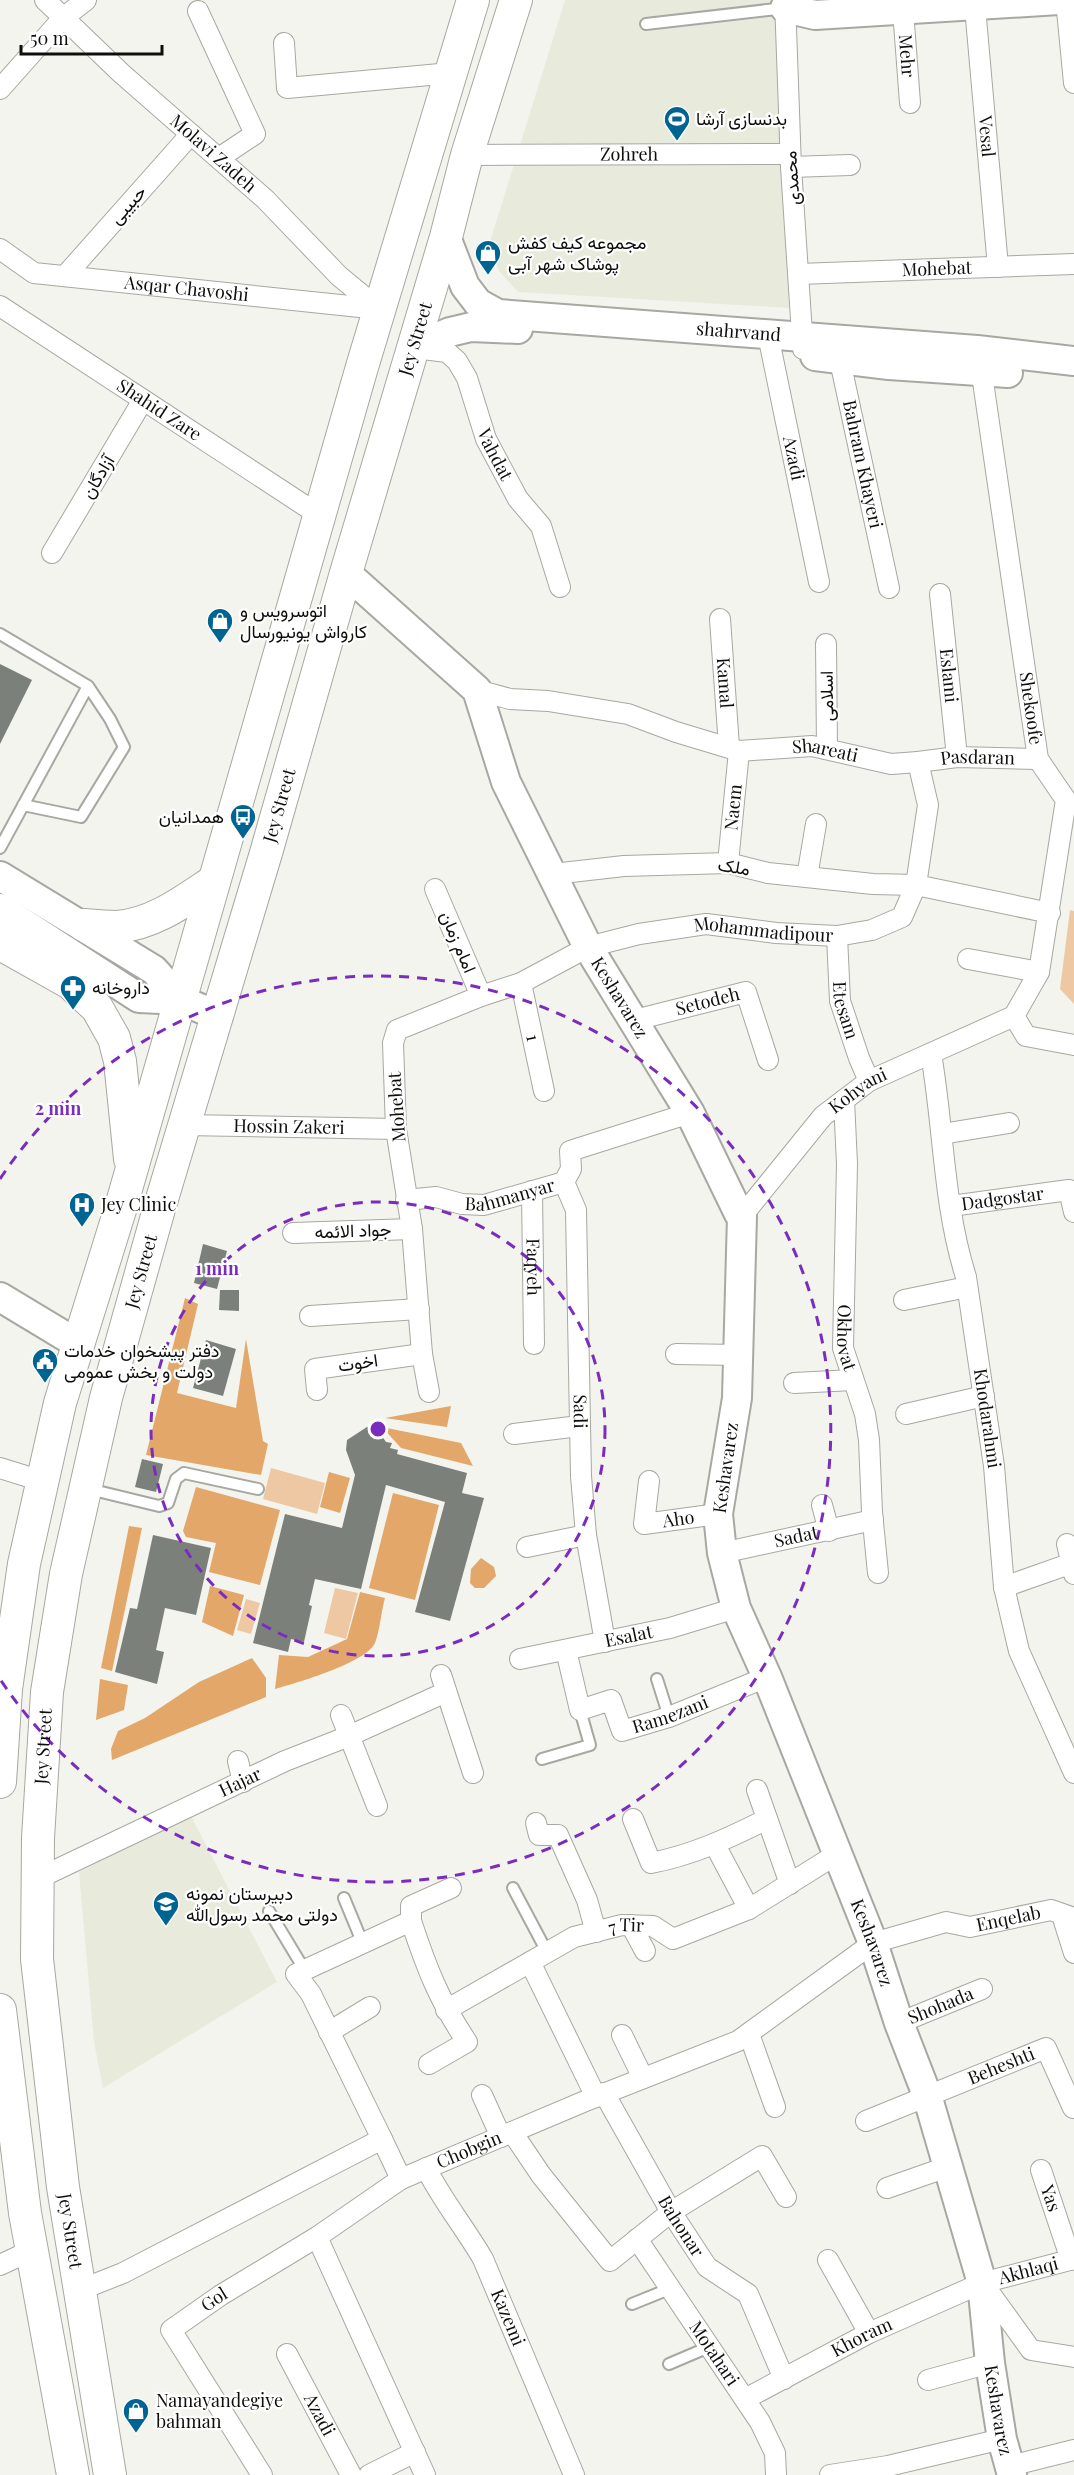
<svg xmlns="http://www.w3.org/2000/svg" width="1074" height="2475" font-family="'Playfair Display',Vazirmatn,serif">
<rect width="100%" height="100%" fill="#f3f4ed"/>
<path fill="#e8ebdc" d="M565,0H782L790,308L518,292L499,271L489,245Z
M190,1814L277,1982L103,2088L94,2042L79,1872Z"/>
<path fill="#edc8a3" d="M1070,910L1074,911V1004L1060,989Z
M271,1468L325,1483L317,1514L263,1499Z
M335,1588L358,1593L346,1639L324,1633Z
M246,1599L260,1603L251,1634L237,1630Z"/>
<path fill="#e2a769" d="M185,1298L198,1304L177,1393L236,1408L246,1339L263,1441L268,1444L261,1475L146,1455Z
M451,1406L447,1427L385,1418Z
M382,1427L461,1443L473,1466L401,1448Z
M329,1472L350,1478L340,1513L320,1507Z
M196,1487L280,1510L260,1585L209,1572L216,1543L186,1537L183,1531Z
M393,1493L439,1505L415,1600L369,1588Z
M129,1526L142,1528L112,1671L101,1668Z
M481,1558L494,1567L496,1576L484,1588H475L470,1583L471,1569Z
M210,1586L244,1595L233,1636L202,1622Z
M360,1592L385,1598C381,1612 380,1630 375,1643C366,1663 296,1683 275,1689L279,1655L308,1657L347,1639Z
M252,1658L266,1678V1697L112,1760L111,1749L118,1731L145,1718L199,1682Z
M100,1679L128,1685L124,1710L96,1720Z"/>
<path fill="#7c807b" d="M0,664L32,680L0,744Z
M203,1244L227,1251L217,1289L194,1283Z
M220,1290H239V1311L219,1310Z
M206,1340L236,1349L223,1396L193,1388Z
M367,1427L377,1429L386,1442L392,1443L390,1448L398,1450L397,1454L467,1473L462,1493L484,1498L450,1621L415,1612L445,1502L386,1485L361,1589L315,1579L309,1605L312,1606L304,1642L291,1639L288,1652L253,1643L285,1514L342,1528L355,1475L346,1450L347,1440Z
M142,1459L163,1464L156,1492L135,1487Z
M153,1535L211,1548L196,1615L165,1608L156,1650L164,1652L157,1684L115,1672L130,1608L137,1609Z"/>
<g fill="none" stroke-linecap="round" stroke-linejoin="round">
<g stroke="#a7a8a1" stroke-width="14">
<path id="lane" d="M646,24L785,8
M0,634L88,686L0,848
M23,805L81,817L124,747L110,719L88,686
M89,1489L159,1506L168,1503L176,1479L184,1473L258,1489
M657,1679L669,1717
M542,1759L590,1745L580,1710
M513,1888L547,1952
M344,1898L363,1944
M269,1911L304,1969
M632,2304L669,2289
M669,2364L709,2347"/>
</g>
<g stroke="#a7a8a1" stroke-width="22">
<g id="street">
<path id="s1" d="M45,0L121,73L265,199L339,276L379,309"/>
<path d="M785,0L791,167L803,349"/>
<path d="M1066,0L1074,83"/>
<path id="s2" d="M975,7L998,267"/>
<path id="s3" d="M903,10L910,103"/>
<path d="M198,11L255,134L219,158"/>
<path d="M284,43L287,88L451,73"/>
<path d="M0,89L63,18L86,0"/>
<path id="s4" d="M467,155L790,154"/>
<path d="M791,167L850,165"/>
<path id="s5" d="M0,249L34,273L379,309"/>
<path id="s6" d="M799,274L1074,264"/>
<path d="M65,276L191,134"/>
<path id="s7" d="M0,306L319,515"/>
<path id="s8" d="M768,335L819,582"/>
<path id="s9" d="M837,347L889,588"/>
<path id="s10" d="M415,348L447,352L457,361L467,378L486,439L518,499L541,526L560,587"/>
<path id="s11" d="M980,361L1038,759L1066,800L1039,972L1014,1016L1026,1036L1074,1045"/>
<path d="M52,553L143,400"/>
<path id="s12" d="M940,594L957,757"/>
<path id="s13" d="M720,619L729,747"/>
<path d="M826,644L827,749"/>
<path id="s14" d="M477,690L510,699L548,701L628,714L676,732L739,751L812,746L891,764L918,762L928,805L916,885L1050,913"/>
<path id="s15" d="M918,762L957,757L1038,759"/>
<path id="s16" d="M728,863L739,751"/>
<path d="M807,877L816,824"/>
<path d="M435,889L481,996"/>
<path id="s17" d="M837,936L840,1001L859,1058L869,1081"/>
<path d="M968,959L1039,972"/>
<path id="s18" d="M521,983L544,1091"/>
<path id="s19" d="M635,1020L746,992L768,1060"/>
<path id="s20" d="M931,1054C944,1128 943,1205 966,1277L994,1466L1004,1587L1019,1651L1074,1773"/>
<path id="s21" d="M844,1100L847,1164L843,1348L865,1414L869,1440L872,1512L878,1573"/>
<path id="s22" d="M183,1125L396,1129"/>
<path d="M942,1134L1009,1123"/>
<path id="s23" d="M564,1182L576,1210L581,1476L586,1535L605,1642"/>
<path id="s24" d="M532,1191L534,1344"/>
<path id="s25" d="M406,1200L436,1197L462,1204L484,1205L564,1182L571,1169L570,1151L690,1113"/>
<path id="s26" d="M951,1206L1069,1190L1074,1212"/>
<path id="s27" d="M742,1216L823,1116L869,1081L1014,1016"/>
<path d="M293,1233L412,1229"/>
<path d="M904,1300L967,1287"/>
<path d="M310,1316L419,1309"/>
<path d="M676,1354L739,1355"/>
<path d="M794,1383L853,1380"/>
<path d="M317,1390L315,1369L422,1354"/>
<path id="s28" d="M429,1392L422,1354L412,1229L396,1129L393,1043L397,1030L481,996L521,983L588,947L639,934L706,924L776,933L837,936L872,930L902,917L916,885L873,884L768,873L728,863L624,866L553,874"/>
<path d="M906,1414L984,1396"/>
<path d="M514,1434L579,1426"/>
<path d="M0,1468L45,1482"/>
<path id="s29" d="M649,1481L644,1524L718,1514"/>
<path d="M822,1505L829,1531"/>
<path d="M1067,1544L1074,1574"/>
<path d="M527,1547L586,1535"/>
<path id="s30" d="M722,1553L873,1520"/>
<path d="M1004,1587L1072,1563"/>
<path id="s31" d="M566,1650L580,1710L611,1700L622,1731L669,1717L767,1677"/>
<path id="s32" d="M520,1659L670,1628L736,1608"/>
<path d="M441,1675L473,1773"/>
<path d="M341,1715L377,1806"/>
<path d="M238,1761L243,1782"/>
<path d="M757,1790L790,1884"/>
<path d="M633,1819L651,1863C693,1855 729,1838 767,1819"/>
<path d="M536,1823L539,1835H558L587,1900L596,1932"/>
<path d="M715,1845L749,1909"/>
<path id="s33" d="M37,1879L285,1761L349,1736L446,1692"/>
<path d="M1062,1915L1074,1953"/>
<path d="M411,1921V1906L451,1888"/>
<path d="M631,1925L645,1951"/>
<path d="M530,1962L596,2097"/>
<path id="s34" d="M446,2010L574,1937L622,1925L653,1926L673,1939L749,1909L837,1854"/>
<path id="s35" d="M899,2023L982,1989"/>
<path d="M329,2032L370,2007"/>
<path d="M749,2034L775,2107"/>
<path d="M622,2035L643,2078"/>
<path id="s36" d="M604,2093L671,2212L707,2267L748,2294L784,2379"/>
<path d="M482,2095L501,2137"/>
<path id="s37" d="M866,2121L1046,2048L1073,2108"/>
<path d="M512,2132L541,2175L610,2261L671,2212L762,2156L786,2197"/>
<path d="M382,2139L311,1994L296,1974L411,1921C427,1969 439,2000 467,2042L429,2064"/>
<path id="s38" d="M426,2168C442,2200 465,2228 483,2259L574,2475"/>
<path id="s39" d="M1041,2170L1071,2260"/>
<path d="M887,2188L947,2167"/>
<path d="M317,2237L425,2475"/>
<path id="s40" d="M637,2239L760,2422L775,2453L776,2475"/>
<path d="M828,2260L869,2333"/>
<path d="M0,2265L32,2250"/>
<path d="M984,2285L1031,2350L1074,2357"/>
<path id="s41" d="M80,2290L123,2273L382,2139L401,2179L583,2102L738,2041L873,1943L946,1922L970,1927L1051,1910L1074,1918"/>
<path id="s42" d="M287,2354L351,2475"/>
<path d="M928,2380L990,2363"/>
<path id="s43" d="M745,2399L869,2333L982,2283L1074,2259"/>
<path d="M1010,2466L1074,2450"/>
<path id="s44" d="M262,2475L171,2330L221,2295L317,2237L401,2179"/>
<path d="M369,2475L415,2452"/>
<path d="M830,2475L888,2466L1002,2439"/>
</g>
</g>
<g stroke="#a7a8a1" stroke-width="32">
<g id="secondary">
<path d="M785,8L815,15L1059,0"/>
<path id="s45" d="M446,237L465,286L478,303L498,314L977,350L1074,361"/>
<path d="M413,347L450,332L471,327L518,329"/>
<path d="M815,356L889,365L1008,373"/>
<path id="s46" d="M346,573L477,690L506,782L588,947L690,1113L739,1214L742,1216L737,1398L718,1514L722,1553L736,1608L767,1677L873,1943L899,2023L927,2095L982,2283L990,2363L1002,2439L1012,2475"/>
<path d="M0,876L154,970L181,1000"/>
<path d="M0,908L139,998L181,1000L218,1016"/>
<path d="M0,1297L78,1344"/>
</g>
</g>
<g stroke="#a7a8a1" stroke-width="34">
<g id="primary">
<path d="M84,925C95,926 106,927 117,927C154,924 184,901 214,881"/>
<path d="M0,941L6,947L70,983L97,1008L114,1038L120,1061L130,1159"/>
<path d="M0,1782L6,1689L24,1564L60,1403L120,1210L362,367L473,0"/>
<path d="M0,2010L25,2213L73,2475"/>
<path id="s47" d="M110,2475L63,2187L37,1959L38,1838L47,1692L66,1574L106,1398L159,1209L266,853L346,573L446,237L467,155L516,0"/>
</g>
</g>
<use href="#lane" stroke="#fff" stroke-width="10"/>
<use href="#street" stroke="#fff" stroke-width="20"/>
<use href="#secondary" stroke="#fff" stroke-width="28"/>
<use href="#primary" stroke="#fff" stroke-width="32"/>
</g>
<g fill="none" stroke="#7b2cbf" stroke-width="3" stroke-dasharray="10 8">
<circle cx="378" cy="1429" r="227"/>
<path d="M0 1179A453 453 0 1 1 0 1679"/>
</g>
<defs>
<g id="stadium-pin" transform="scale(1.35)"><path d="M0 17L-7.5 6A9.5 9.5 0 1 1 7.5 6Z" fill="#006493" stroke="#fff"/><path d="M0-5a6.5 5 0 1 0 0 10a6.5 5 0 1 0 0-10ZM-3.5-1.8h7v3.6h-7Z" fill="#fff"/></g>
<g id="shop-pin" transform="scale(1.35)"><path d="M0 17L-7.5 6A9.5 9.5 0 1 1 7.5 6Z" fill="#006493" stroke="#fff"/><path d="M-5-2.5h2.3a2.7 3.5 0 0 1 5.4 0H5L5.5 6h-11ZM-1.5-2.5h3a1.5 2.3 0 0 0-3 0Z" fill="#fff"/></g>
<g id="bus-pin" transform="scale(1.35)"><path d="M0 17L-7.5 6A9.5 9.5 0 1 1 7.5 6Z" fill="#006493" stroke="#fff"/><path d="M-5-6H5V4H4V6H2V4H-2V6H-4V4H-5ZM-3.5-4V0h7V-4ZM-3.5 1.2v1.5H-2V1.2ZM2 1.2v1.5H3.5V1.2Z" fill="#fff"/></g>
<g id="pharmacy-pin" transform="scale(1.35)"><path d="M0 17L-7.5 6A9.5 9.5 0 1 1 7.5 6Z" fill="#006493" stroke="#fff"/><path d="M-2-6h4v4h4v4h-4v4h-4v-4h-4v-4h4Z" fill="#fff"/></g>
<g id="hospital-pin" transform="scale(1.35)"><path d="M0 17L-7.5 6A9.5 9.5 0 1 1 7.5 6Z" fill="#006493" stroke="#fff"/><path d="M-5-5h3v3.5h4V-5h3V5h-3V1.5h-4V5h-3Z" fill="#fff"/></g>
<g id="civic-pin" transform="scale(1.35)"><path d="M0 17L-7.5 6A9.5 9.5 0 1 1 7.5 6Z" fill="#006493" stroke="#fff"/><path d="M-.6-6.5H3V-4.5H.6V-3L4-1V1h2V6H-6V1h2V-1L-.6-3ZM-1.2 2.5V6h2.4V2.5Z" fill="#fff"/></g>
<g id="school-pin" transform="scale(1.35)"><path d="M0 17L-7.5 6A9.5 9.5 0 1 1 7.5 6Z" fill="#006493" stroke="#fff"/><path d="M0-5L7-2L0 1L-7-2ZM-4 1L0 2.5L4 1V4Q0 6-4 4Z" fill="#fff"/></g>
</defs>
<g fill-rule="evenodd">
<use href="#stadium-pin" x="677" y="119"/>
<use href="#shop-pin" x="488" y="253"/>
<use href="#shop-pin" x="220" y="621"/>
<use href="#bus-pin" x="243" y="817"/>
<use href="#pharmacy-pin" x="73" y="988"/>
<use href="#hospital-pin" x="82" y="1205"/>
<use href="#civic-pin" x="45" y="1361"/>
<use href="#school-pin" x="166" y="1904"/>
<use href="#shop-pin" x="136" y="2411"/>
</g>
<g text-anchor="middle" stroke-width="4.5" stroke-linejoin="round" paint-order="stroke">
<g font-size="18" fill="#0e0e0c" stroke="#fff">
<text dy="6" stroke="none"><textPath href="#s3" startOffset="46">Mehr</textPath></text>
<text dy="6" stroke="none"><textPath href="#s2" startOffset="130">Vesal</textPath></text>
<text dy="6" stroke="none"><textPath href="#s1" startOffset="228">Molavi Zadeh</textPath></text>
<text dy="6" stroke="none"><textPath href="#s4" startOffset="162">Zohreh</textPath></text>
<text transform="translate(792 178) rotate(-94)" y="6">محمدی</text>
<text transform="translate(128 205) rotate(-48)" y="6">حبیبی</text>
<text dy="6" stroke="none"><textPath href="#s6" startOffset="138">Mohebat</textPath></text>
<text dy="6" stroke="none"><textPath href="#s5" startOffset="195">Asqar Chavoshi</textPath></text>
<text dy="6" stroke="none"><textPath href="#s45" startOffset="338">shahrvand</textPath></text>
<text dy="6" stroke="none"><textPath href="#s47" startOffset="2192">Jey Street</textPath></text>
<text dy="6" stroke="none"><textPath href="#s7" startOffset="190">Shahid Zare</textPath></text>
<text dy="6" stroke="none"><textPath href="#s10" startOffset="147">Vahdat</textPath></text>
<text dy="6" stroke="none"><textPath href="#s8" startOffset="126">Azadi</textPath></text>
<text dy="6" stroke="none"><textPath href="#s9" startOffset="120">Bahram Khayeri</textPath></text>
<text transform="translate(98 477) rotate(-59)" y="6">آزادگان</text>
<text dy="6" stroke="none"><textPath href="#s12" startOffset="82">Eslami</textPath></text>
<text dy="6" stroke="none"><textPath href="#s13" startOffset="64">Kamal</textPath></text>
<text transform="translate(827 696) rotate(-91)" y="6">اسلامی</text>
<text dy="6" stroke="none"><textPath href="#s11" startOffset="351">Shekoofe</textPath></text>
<text dy="6" stroke="none"><textPath href="#s14" startOffset="357">Shareati</textPath></text>
<text dy="6" stroke="none"><textPath href="#s15" startOffset="60">Pasdaran</textPath></text>
<text dy="6" stroke="none"><textPath href="#s47" startOffset="1706">Jey Street</textPath></text>
<text dy="6" stroke="none"><textPath href="#s16" startOffset="56">Naem</textPath></text>
<text transform="translate(734 867) rotate(9)" y="6">ملک</text>
<text dy="6" stroke="none"><textPath href="#s28" startOffset="752">Mohammadipour</textPath></text>
<text transform="translate(458 942) rotate(67)" y="6">امام زمان</text>
<text dy="6" stroke="none"><textPath href="#s46" startOffset="516">Keshavarez</textPath></text>
<text dy="6" stroke="none"><textPath href="#s19" startOffset="75">Setodeh</textPath></text>
<text dy="6" stroke="none"><textPath href="#s17" startOffset="75">Etesam</textPath></text>
<text dy="6" stroke="none"><textPath href="#s18" startOffset="56">1</textPath></text>
<text dy="6" stroke="none"><textPath href="#s27" startOffset="172">Kohyani</textPath></text>
<text transform="translate(397 1107) rotate(-94)" y="6">Mohebat</text>
<text dy="6" stroke="none"><textPath href="#s22" startOffset="106">Hossin Zakeri</textPath></text>
<text dy="6" stroke="none"><textPath href="#s25" startOffset="106">Bahmanyar</textPath></text>
<text dy="6" stroke="none"><textPath href="#s26" startOffset="52">Dadgostar</textPath></text>
<text transform="translate(353 1231) rotate(-2)" y="6">جواد الائمه</text>
<text dy="6" stroke="none"><textPath href="#s24" startOffset="76">Faqyeh</textPath></text>
<text dy="6" stroke="none"><textPath href="#s47" startOffset="1220">Jey Street</textPath></text>
<text dy="6" stroke="none"><textPath href="#s21" startOffset="238">Okhovat</textPath></text>
<text transform="translate(358 1363) rotate(-8)" y="6">اخوت</text>
<text dy="6" stroke="none"><textPath href="#s23" startOffset="232">Sadi</textPath></text>
<text dy="6" stroke="none"><textPath href="#s20" startOffset="369">Khodarahmi</textPath></text>
<text transform="translate(726 1468) rotate(-82)" y="6">Keshavarez</text>
<text dy="6" stroke="none"><textPath href="#s29" startOffset="78">Aho</textPath></text>
<text dy="6" stroke="none"><textPath href="#s30" startOffset="76">Sadat</textPath></text>
<text dy="6" stroke="none"><textPath href="#s32" startOffset="111">Esalat</textPath></text>
<text dy="6" stroke="none"><textPath href="#s31" startOffset="178">Ramezani</textPath></text>
<text dy="6" stroke="none"><textPath href="#s47" startOffset="734">Jey Street</textPath></text>
<text dy="6" stroke="none"><textPath href="#s33" startOffset="225">Hajar</textPath></text>
<text dy="6" stroke="none"><textPath href="#s41" startOffset="1053">Enqelab</textPath></text>
<text dy="6" stroke="none"><textPath href="#s34" startOffset="201">7 Tir</textPath></text>
<text dy="6" stroke="none"><textPath href="#s46" startOffset="1524">Keshavarez</textPath></text>
<text dy="6" stroke="none"><textPath href="#s35" startOffset="45">Shohada</textPath></text>
<text dy="6" stroke="none"><textPath href="#s37" startOffset="146">Beheshti</textPath></text>
<text dy="6" stroke="none"><textPath href="#s41" startOffset="456">Chobgin</textPath></text>
<text dy="6" stroke="none"><textPath href="#s39" startOffset="30">Yas</textPath></text>
<text dy="6" stroke="none"><textPath href="#s36" startOffset="154">Bahonar</textPath></text>
<text transform="translate(70 2231) rotate(81)" y="6">Jey Street</text>
<text dy="6" stroke="none"><textPath href="#s43" startOffset="312">Akhlaqi</textPath></text>
<text dy="6" stroke="none"><textPath href="#s44" startOffset="224">Gol</textPath></text>
<text dy="6" stroke="none"><textPath href="#s38" startOffset="171">Kazemi</textPath></text>
<text dy="6" stroke="none"><textPath href="#s43" startOffset="132">Khoram</textPath></text>
<text dy="6" stroke="none"><textPath href="#s40" startOffset="138">Motahari</textPath></text>
<text dy="6" stroke="none"><textPath href="#s46" startOffset="2010">Keshavarez</textPath></text>
<text dy="6" stroke="none"><textPath href="#s42" startOffset="69">Azadi</textPath></text>
</g>
<g font-size="18" fill="#0e0e0c" stroke="#fff" text-anchor="start">
<text x="696" y="125">بدنسازی آرشا</text>
<text x="508" y="249">مجموعه کیف کفش<tspan x="508" dy="21">پوشاک شهر آبی</tspan></text>
<text x="240" y="617">اتوسرویس و<tspan x="240" dy="21">کارواش یونیورسال</tspan></text>
<text x="224" y="823" text-anchor="end">همدانیان</text>
<text x="92" y="994">داروخانه</text>
<text x="101" y="1211">Jey Clinic</text>
<text x="64" y="1357">دفتر پیشخوان خدمات<tspan x="64" dy="21">دولت و بخش عمومی</tspan></text>
<text x="186" y="1900">دبیرستان نمونه<tspan x="186" dy="21">دولتی محمد رسول‌الله</tspan></text>
<text x="156" y="2407">Namayandegiye<tspan x="156" dy="21">bahman</tspan></text>
</g>
</g>
<circle cx="378" cy="1429" r="9" fill="#7b2cbf" stroke="#fff" stroke-width="3"/>
<g font-size="18" text-anchor="middle" font-weight="bold" fill="#7b2cbf" stroke="#fff" stroke-width="4.5" stroke-linejoin="round" paint-order="stroke">
<text x="58" y="1115">2 min</text>
<text x="217" y="1275">1 min</text>
</g>
<path d="M21 45v9h141v-9" fill="none" stroke="#0e0e0c" stroke-width="3"/>
<text x="30" y="45" font-size="18" fill="#0e0e0c" stroke="#ffffff" stroke-width="4.5" paint-order="stroke">50 m</text>
</svg>
